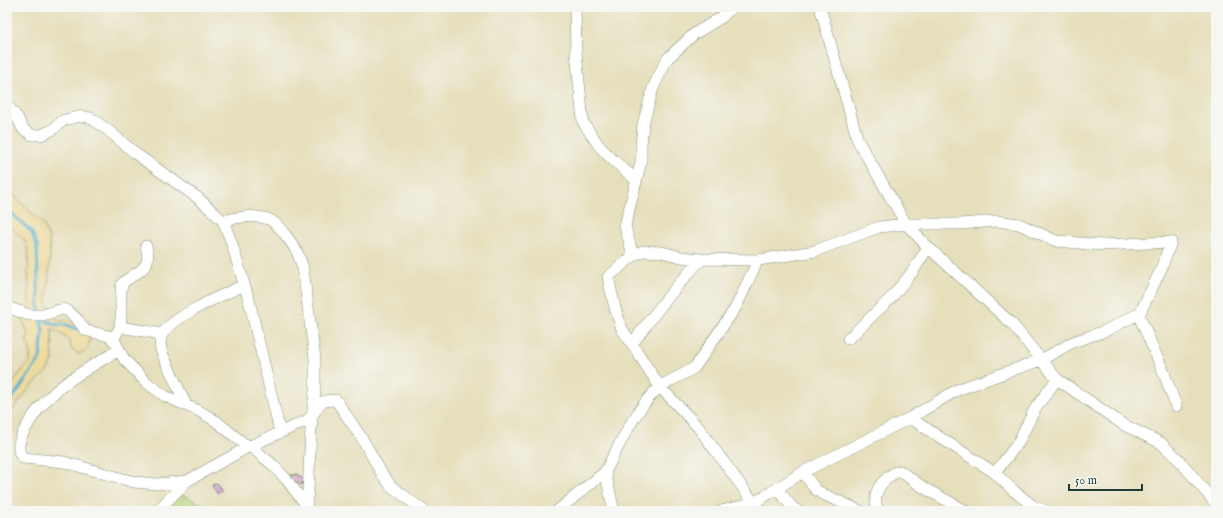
<svg xmlns="http://www.w3.org/2000/svg" width="1223" height="518" font-family="'IM FELL English',serif">
<rect width="100%" height="100%" fill="#f6f6f2"/>
<filter id="ink" filterUnits="userSpaceOnUse"><feTurbulence type="fractalNoise" baseFrequency=".025" numOctaves="2"/><feDisplacementMap in="SourceGraphic" scale="8" xChannelSelector="R" yChannelSelector="G"/><feConvolveMatrix kernelMatrix="1 2 1 2 8 2 1 2 1" color-interpolation-filters="sRGB"/></filter>
<filter id="wash" filterUnits="userSpaceOnUse"><feTurbulence type="fractalNoise" baseFrequency=".012" numOctaves="4" result="noise"/><feDisplacementMap in="SourceGraphic" scale="16" xChannelSelector="R" yChannelSelector="G"/><feGaussianBlur stdDeviation="0.9" result="paint"/><feColorMatrix in="noise" values="0 0 0 0 0 0 0 0 0 0 0 0 0 0 0 0 0 1.4 0 .05"/><feComposite in="paint" operator="in"/></filter>
<g filter="url(#wash)">
<rect width="100%" height="100%" fill="#e6dfbb"/>
<path fill="#b6d279" stroke="#6a8856" d="M177,492L208,507L206,511H168L162,507Z"/>
<path fill="#eeda9e" stroke="#868c69" d="M7,173L11,193L43,224L49,238L50,258L47,303L55,317L62,322L68,319L90,335C90,345 89,350 79,354L72,350L68,339L52,328L53,361L47,371L27,391L7,418V392L19,374L30,362V349L26,341L29,336L22,319L29,306L28,252L26,242L7,223Z"/>
<g fill="none" stroke-linecap="round" stroke-linejoin="round">
<path stroke="#53b6d2" stroke-width="3" d="M7,210L31,231L37,246L39,312
M42,319L57,325H67L74,328L81,330
M7,406L40,359L43,330L40,317
M7,510L8,511"/>
</g>
<g id="blocks">
<path fill="#d094ce" d="M292,474L294,476L295,474L304,480L301,485L292,479L293,477L291,476Z
M217,483L222,490L217,493L212,485Z"/>
</g>
</g>
<g filter="url(#ink)">
<use href="#blocks" fill-opacity="0" stroke="#828e78" stroke-width="1"/>
<g fill="none" stroke-linecap="round" stroke-linejoin="round">
<g stroke="#828e78" stroke-width="12">
<path id="street" d="M575,7L576,52L583,122L599,146L613,160L636,180
M820,7L858,141L906,224L928,247L1012,324L1057,379L1124,425L1161,443L1180,461L1216,504
M7,105L17,117L23,129L32,135H41L52,130L64,120L82,116L91,118L109,131L136,154L198,198L223,221L231,241L249,300L280,432
M223,221C237,217 253,214 268,219C278,222 296,248 299,257C301,261 302,265 303,269L315,359V390L311,429L308,493L306,505L308,511
M633,256L625,226L641,162V145L643,124L653,88L667,59L694,34L722,17L732,7
M702,259L681,257L662,252L642,251L633,256L608,277L615,308L622,329L632,344L660,387L698,427L754,503
M7,307L29,315H43L63,309L68,311L78,320L85,330L92,332L109,336L114,340L124,359L146,382L165,396L199,411L216,421L243,443L250,446L306,421C322,410 312,400 336,400L363,440L382,474L391,486L424,511
M120,327L162,334
M848,339L892,297L913,271L928,247
M113,340C116,335 119,330 120,326C123,312 119,298 122,284C137,269 153,272 146,246
M632,344C654,314 676,285 702,259L758,260L815,251L879,227L906,224H961L997,221L1019,224L1056,241L1102,245L1171,242L1161,269L1140,313V318L1164,373L1176,406
M119,350C81,372 43,392 23,433C19,441 16,451 23,458L64,462L134,482L157,484L187,481
M186,405L162,353C160,347 159,341 162,335C172,316 225,294 244,285
M910,418L995,473L1014,491L1033,506L1046,511
M803,472L815,489L821,493L860,511
M995,473L1018,443L1035,409L1057,379
M777,489L793,508L798,511
M157,511L187,481L250,446L273,465L286,479L306,505
M557,511L605,472
M614,511L605,472C618,447 638,404 660,387C671,379 684,375 695,367L736,307L758,260
M721,511L754,503L803,472L910,418L957,390L1041,360L1073,342L1105,331L1140,313
M877,511C877,506 875,500 876,495C878,485 890,473 900,471L924,488L966,511"/>
</g>
<use href="#street" stroke="#fff" stroke-width="11"/>
</g>
</g>
<rect width="1223" height="518" fill="none" stroke="#f6f6f2" stroke-width="24"/>
<path d="M1069 484v6h73v-6" fill="none" stroke="#1f3d34" stroke-width="2"/>
<text x="1075" y="484" font-size="12" fill="#1f3d34" stroke="#f6f6f2" stroke-width="3" paint-order="stroke">50 m</text>
</svg>
